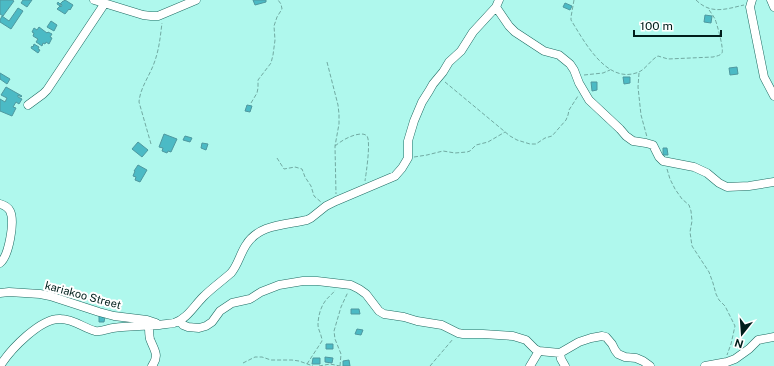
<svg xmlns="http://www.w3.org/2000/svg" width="774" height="366" font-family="'Public Sans',sans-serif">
<rect width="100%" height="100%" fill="#aff8ed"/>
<path fill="#4bbac5" stroke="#4e989f" d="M0,0H12L14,1L3,16L0,14Z
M23,0H32L27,7L21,3Z
M65,0L73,5L70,10L69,9L65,14L57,9L60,6L61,7L62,5L61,4L60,6L57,4L58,2L60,4L63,1H64Z
M253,0H266V2L255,5Z
M565,3L572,6L570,10L563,7Z
M18,8L23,11L11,29L0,22V20L2,16L9,21Z
M705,15L712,16L711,23L704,22Z
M51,21L57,25L54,31L47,27Z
M39,27L47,33L48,32L52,34L50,37L52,38L49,44L46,42L45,44L43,43L42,46L36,42L38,39L33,36L34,33L32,32L34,28L37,30Z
M34,44L39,47L38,49L40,50L38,53L31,48L32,46L33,47Z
M737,67L738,74L730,75L729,68Z
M0,73L10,79L7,84L0,79Z
M623,77H630V83L624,84Z
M591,82H597V90L592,91Z
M6,87L22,96L21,97L18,95V97L22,99L19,104L16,102L13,107L16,108L12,116L0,111V99L5,102L7,98L1,95Z
M247,105L252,106L250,112L245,111Z
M164,134L177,139L171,152L168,151L167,153L162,151L163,148L159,147Z
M185,136L192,138L190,142L183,140Z
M138,142L148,150L142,157L132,149Z
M202,143L208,144L206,150L201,148Z
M663,148H667L668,155H663Z
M138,165L147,170L140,182L135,180L136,177L133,176L135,171H134Z
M351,309H359L360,314H351Z
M99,316L105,317L104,322H99Z
M357,329L363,330L361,335L355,334Z
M326,344H333V349H326Z
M325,357L333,358L332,363L325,362Z
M313,358H320V364H312Z
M349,360L350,366H343V361Z"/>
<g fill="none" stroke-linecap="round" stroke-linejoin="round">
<g stroke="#1e6b62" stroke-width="9">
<path id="minor" d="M94,0L143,15L151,16H158L196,0
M752,0L750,7L764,77L774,96
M771,0L774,7
M496,7L509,26L515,32L544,51L559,55L570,64L574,70L579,83L589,100L620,129L626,136L633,141L646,143L653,145L659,157L663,161L694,167L707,173L719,183L727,187L749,186L774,182
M28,105L43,94L47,90L105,3
M0,204C4,205 8,207 10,211C15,221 9,256 0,263
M0,293L9,292L40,294L50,296L99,312L114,316L147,320L156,323
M180,321L183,325L188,327L199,328L206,326L212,322L220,311L232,303L250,299L261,292L279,285L303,281H317L351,285L359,289L366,294L379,311L384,314L404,317L417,321L442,325L458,333L463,334H483L513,336L526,340L535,349L539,351L560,353L579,342L591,338L602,336L606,337L612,344L615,350L618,354L625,357L636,358L643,361L650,366
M149,326C149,330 149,335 150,339C154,350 160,355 152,366
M560,353L561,359L565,366
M0,366C10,350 41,317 61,319C73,319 84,328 95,331C101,332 107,329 113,328C129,326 144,326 159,325C164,324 170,324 174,323C187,319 194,306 203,297C212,288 222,281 231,273C238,265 240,254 246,245C259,224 285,225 307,220L311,218L326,206L336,201L395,176L402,168L408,158V141L414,121L422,102L429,91L433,84L443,72L449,62L461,51L473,32L496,7L499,0
M530,366L539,351
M705,366L727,362L735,359L749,349L758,340L774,337"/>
</g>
<path stroke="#71aaa2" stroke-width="1" stroke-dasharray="4 2" stroke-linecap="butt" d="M574,0L571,17V20C584,41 606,83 636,73C645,71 650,60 658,56L668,59L713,57C716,56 720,56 722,53C724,49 717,24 715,19C713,15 710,12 708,8
M696,0C711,15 726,9 744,5
M327,62L338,105L339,114V124L335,146L336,194
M639,73L638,87L641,115L647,137
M584,75L603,73L610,70
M445,82L510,136L517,140L530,144H536L545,138L552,136L566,120L568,115L569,110L578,96
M251,103L257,93L258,88V80L271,63L273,55L275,40L274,26L277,17L282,9L281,4L278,0
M151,144L139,102C140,89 148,78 153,66C159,51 160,39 162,23
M335,146C341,141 348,137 355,135C359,134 364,133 367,136C371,142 366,174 365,181
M414,157L427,155L443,151L455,153L467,152L470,151L476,145L488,142L505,132
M277,158L284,169L295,167L302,169L305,177L311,186L314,196L321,202
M667,169L670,179L675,189L682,199L689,205L691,211L692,221L690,232L692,246L709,272L713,283L716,294L719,300L725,306L735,326L731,344L727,355
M243,363L255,357H262L271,360H292L299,361L313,366
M307,364L322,341C322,335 318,330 318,325C318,316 321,306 326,300C329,296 333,294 335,290
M319,366L330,364L340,366
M340,366L341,354L335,339L334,331L341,307L348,292
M430,366L453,339"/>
<use href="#minor" stroke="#fff" stroke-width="8"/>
</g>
<g text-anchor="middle" stroke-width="4" stroke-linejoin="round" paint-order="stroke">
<g font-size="11" fill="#001e1b" stroke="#fff">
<text transform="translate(83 295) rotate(15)" y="4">kariakoo Street</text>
</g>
</g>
<g transform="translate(742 334) rotate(197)" stroke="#ffffff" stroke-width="3" paint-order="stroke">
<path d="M0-3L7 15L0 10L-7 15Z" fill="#001e1b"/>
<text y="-6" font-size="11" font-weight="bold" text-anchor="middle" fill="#001e1b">N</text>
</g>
<path d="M634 30v6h87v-6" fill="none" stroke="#001e1b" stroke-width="2"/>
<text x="640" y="30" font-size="12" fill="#001e1b" stroke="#ffffff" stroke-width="3" paint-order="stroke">100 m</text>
</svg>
